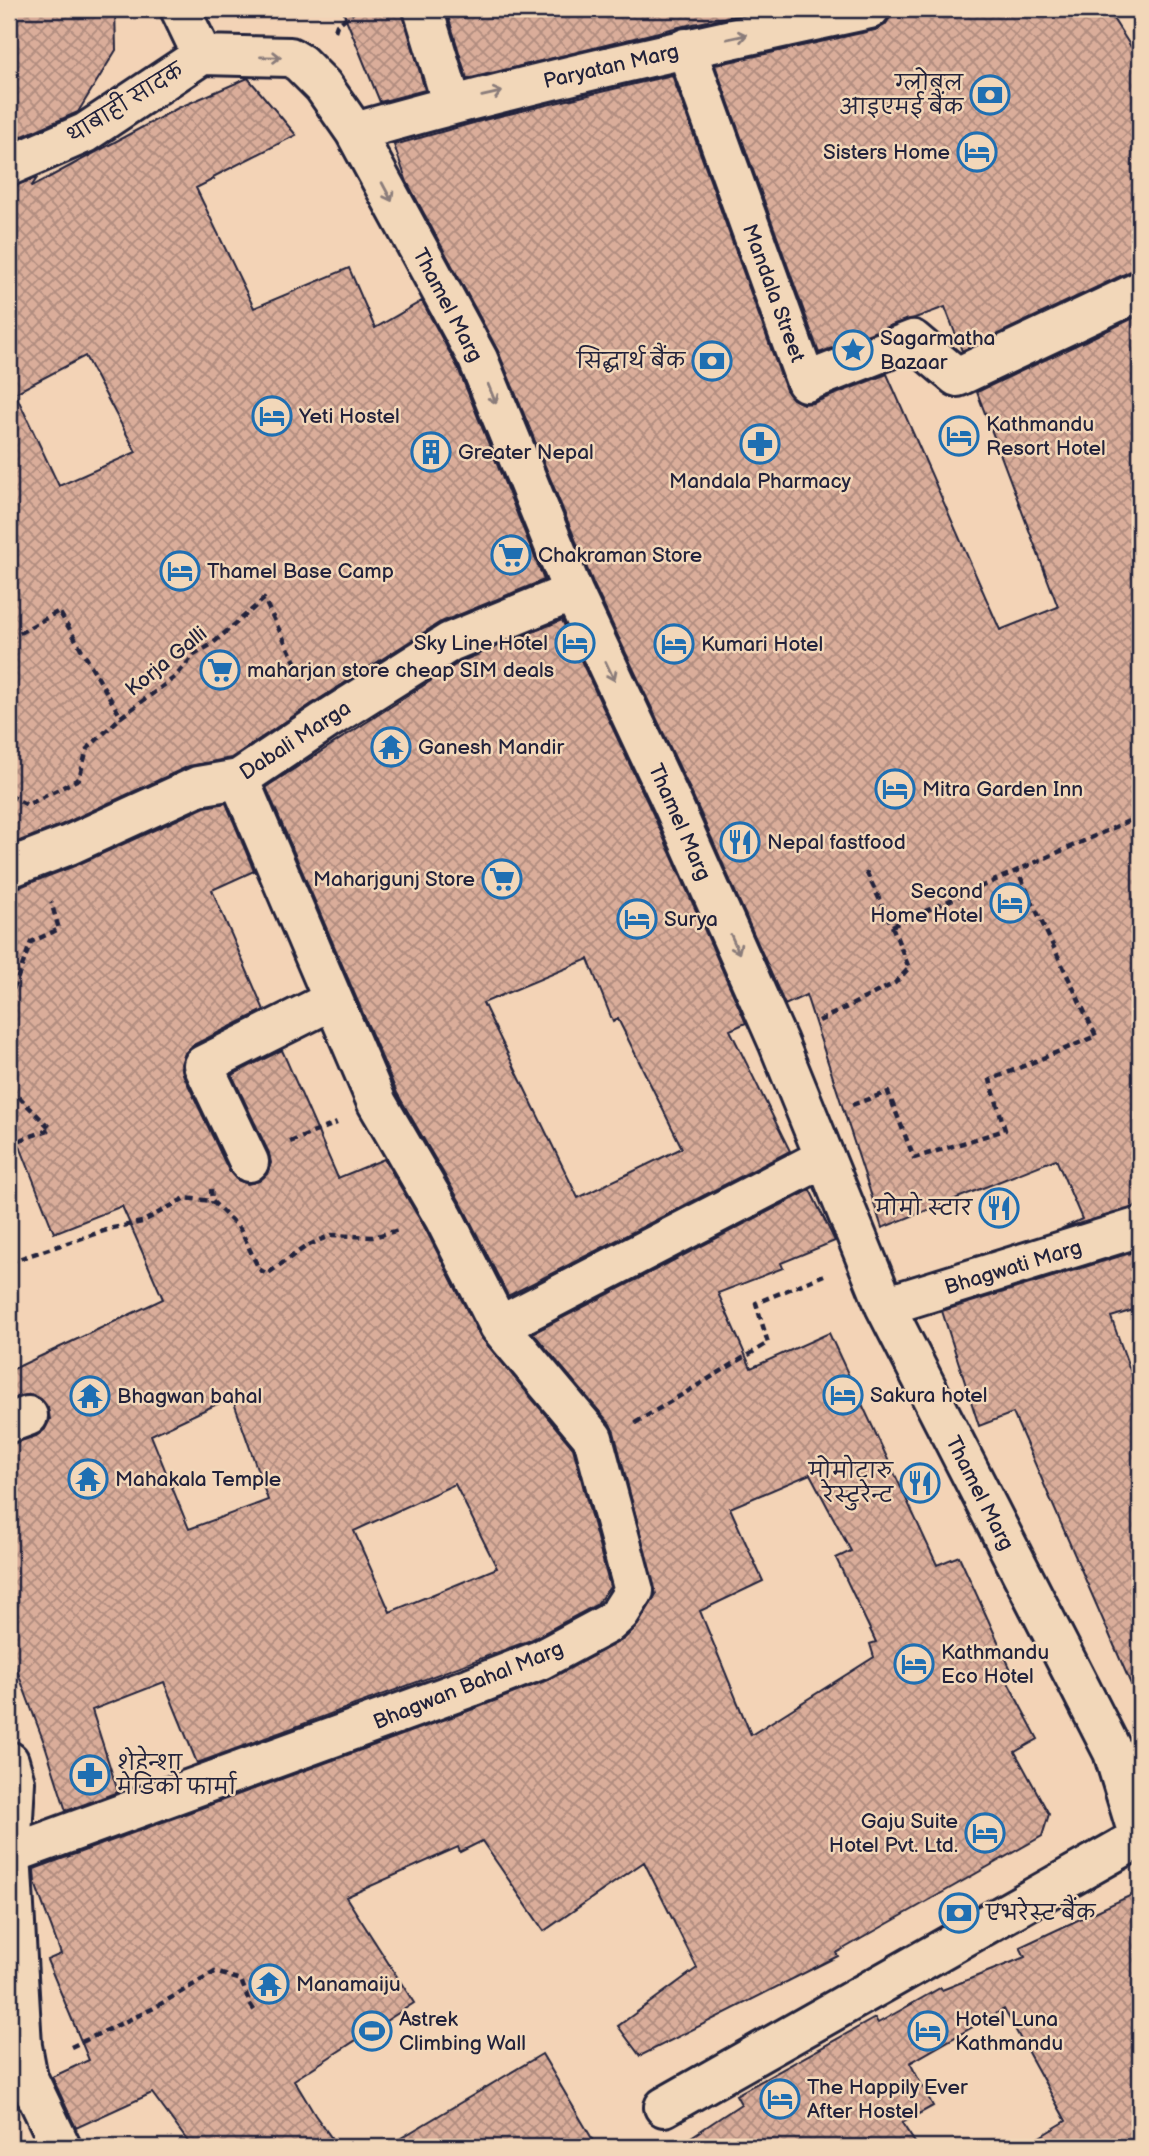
<svg xmlns="http://www.w3.org/2000/svg" width="1149" height="2156" font-family="'Balsamiq Sans','Playpen Sans Deva',sans-serif">
<defs>
<pattern id="building-cross-hatch" width="8" height="8" patternUnits="userSpaceOnUse" patternTransform="scale(1.75)"><rect width="8" height="8" fill="#daad9a"/><path d="M0 0l8 8M0 8l8-8" fill="none" stroke="#b08c7f"/></pattern>
</defs>
<rect width="100%" height="100%" fill="#f3d3b6"/>
<filter id="ink" filterUnits="userSpaceOnUse"><feTurbulence type="fractalNoise" baseFrequency=".0143" numOctaves="2"/><feDisplacementMap in="SourceGraphic" scale="14" xChannelSelector="R" yChannelSelector="G"/><feConvolveMatrix kernelMatrix="1 2 1 2 8 2 1 2 1" color-interpolation-filters="sRGB"/></filter>
<g filter="url(#ink)">
<path fill="url(#building-cross-hatch)" stroke="#22223b" stroke-width="2" fill-rule="evenodd" d="M9,9H115L116,50L78,112L9,142Z
M342,9H402L425,90L380,102Z
M446,9H767L679,27L467,79Z
M891,9H1107L1140,61V269L1131,271L962,351L945,307L915,318L905,320L819,353L715,65L875,30L885,25L891,16Z
M672,75L786,390L793,399L803,404L813,403L887,374L1000,630L1058,607L977,392L1140,315V1206L1061,1229L1082,1219L1056,1159L882,1228L806,995L785,1005L693,796L593,583L498,351L407,182L394,145L488,119Z
M248,78L296,135L213,177L214,179L196,188L254,308L349,268L375,328L422,301L458,368L544,580L439,623L313,703L231,758L189,766L61,825L9,845V187L37,178L31,187L178,108ZM85,356L136,452L59,486L15,393Z
M562,620L653,814L746,1023L730,1030L790,1151L508,1296L463,1207L397,1093L266,787L460,662ZM588,959L613,1022L618,1019L682,1148L578,1198L483,1003Z
M226,803L254,871L212,890L264,1010L193,1045L185,1053L181,1064L183,1074L229,1171L237,1180L248,1184L259,1181L267,1174L271,1163L269,1153L232,1075L282,1050L338,1178L384,1159L425,1228L480,1336L573,1448L610,1587L596,1605L531,1640L197,1763L164,1682L92,1710L118,1792L66,1811L46,1748L9,1649V1444L36,1436L45,1429L50,1419L48,1408L41,1399L31,1394L9,1400V1371L163,1299L122,1206L54,1233L9,1118V889L17,888L77,865L205,807ZM232,1397L268,1500L189,1529L151,1435ZM455,1484L497,1568L390,1612L354,1531Z
M810,1190L835,1241L781,1263L783,1268L718,1293L751,1368L829,1333L937,1565L959,1556L1012,1672L1004,1675L1038,1739L1015,1752L1049,1814L1042,1836L836,1953L838,1956L640,2056L618,2026L697,1968L644,1862L544,1931L482,1841L460,1852L458,1847L346,1897L414,2003L294,2080L315,2115L338,2147H192L152,2093L76,2128L52,2077L89,2060L47,1960L61,1954L35,1883L34,1869L479,1707L550,1679L624,1639L638,1625L656,1594L614,1432L610,1424L533,1333ZM810,1474L851,1551L836,1558L876,1642L870,1644L874,1657L751,1735L700,1611L763,1581L730,1508Z
M1140,1250V1308L1111,1317L1140,1398V1705L1013,1413L979,1426L942,1311Z
M1140,1891V2147H1023L1066,2121L1004,2009L910,2063L933,2106L902,2123L918,2147H676L741,2104L736,2095L875,2018L878,2023L940,1988L942,1990L1025,1957L1020,1947Z
M542,2054L597,2147H386Z"/>
<g fill="none" stroke-linecap="round" stroke-linejoin="round">
<g stroke="#22223b" stroke-width="44">
<path id="minor" d="M180,9L202,55
M423,9L452,104
M686,48L806,382L913,340L957,377L1140,291
M202,55L290,57L300,63L323,86L355,132L478,359L573,592L673,805L778,1042L885,1306L1113,1752L1140,1841
M355,132C525,83 697,46 870,9
M9,166L85,133L202,55
M239,779L377,1103L444,1218L499,1326
M9,868L69,845L198,786L239,779L325,721L450,642L573,592
M249,1162L203,1065L333,1000
M885,1306L1140,1227
M9,1423L28,1416
M9,1761L15,1782L11,1854L22,2046L28,2078L61,2147
M11,1854L471,1687L540,1660L609,1623L620,1613L634,1591L593,1438L499,1326L824,1158
M664,2107L1139,1838"/>
</g>
<path stroke="#22223b" stroke-width="4.5" stroke-dasharray="7 5" stroke-linecap="butt" d="M335,31L337,25L357,9
M9,639L59,611L121,717L175,677L194,655L212,644L264,599L304,680
M9,798L13,797L27,805L79,779L87,749L121,717
M892,926L1140,816
M9,1001L31,942L59,929L51,902
M819,1021L895,983L909,968L892,926L865,869
M9,1094L14,1092L51,1129L9,1144
M852,1105L888,1092L914,1158L1005,1130L990,1080L1096,1036L1017,870
M290,1142L337,1123
M211,1189L212,1201L240,1229L259,1269L267,1274L305,1247L331,1235L373,1237L399,1230
M9,1193L11,1207L9,1213
M9,1262L113,1228L142,1222L185,1198L212,1201
M635,1423L768,1343L756,1303L824,1275
M71,2047L152,2009L215,1972L241,1980L250,2004L256,2013"/>
<use href="#minor" stroke="#f2d7b9" stroke-width="38"/>
</g>
<defs><path id="oneway-shaft" d="M-6 0H5M1.5-3L5.5 0L1.5 3" fill="none" stroke-width="1.6" stroke-linecap="round" stroke-linejoin="round" transform="scale(1.75)"/></defs>
<g stroke="#8a7c7a">
<use href="#oneway-shaft" transform="translate(737 37) rotate(-12)"/>
<use href="#oneway-shaft" transform="translate(271 57) rotate(1)"/>
<use href="#oneway-shaft" transform="translate(492 94) rotate(-13)"/>
<use href="#oneway-shaft" transform="translate(387 192) rotate(62)"/>
<use href="#oneway-shaft" transform="translate(492 394) rotate(68)"/>
<use href="#oneway-shaft" transform="translate(610 671) rotate(65)"/>
<use href="#oneway-shaft" transform="translate(735 944) rotate(66)"/>
</g>
</g>
<defs>
<g id="bank-ring" transform="scale(2.0125)"><circle r="9.5" fill="#f2d7b9" stroke="#1f6fb2" stroke-width="1.5"/><path d="M-6-4H6V4H-6ZM0-2.3a2.3 2.3 0 1 0 0 4.6a2.3 2.3 0 1 0 0-4.6Z" fill="#1f6fb2"/></g>
<g id="hotel-ring" transform="scale(2.0125)"><circle r="9.5" fill="#f2d7b9" stroke="#1f6fb2" stroke-width="1.5"/><path d="M-6-4.5h1.5V1H6V5H4.5V3h-9V5H-6ZM-4 0a1.8 1.8 0 1 1 3.6 0ZM.5 0V-2.5h3Q6-2.5 6 0Z" fill="#1f6fb2"/></g>
<g id="sight-ring" transform="scale(2.0125)"><circle r="9.5" fill="#f2d7b9" stroke="#1f6fb2" stroke-width="1.5"/><path d="M0-6L1.8-2.2L6-1.7L2.9 1.2L3.7 5.4L0 3.3L-3.7 5.4L-2.9 1.2L-6-1.7L-1.8-2.2Z" fill="#1f6fb2"/></g>
<g id="pharmacy-ring" transform="scale(2.0125)"><circle r="9.5" fill="#f2d7b9" stroke="#1f6fb2" stroke-width="1.5"/><path d="M-2-6h4v4h4v4h-4v4h-4v-4h-4v-4h4Z" fill="#1f6fb2"/></g>
<g id="building-ring" transform="scale(2.0125)"><circle r="9.5" fill="#f2d7b9" stroke="#1f6fb2" stroke-width="1.5"/><path d="M-4-6H4V6H1V3H-1V6H-4ZM-2.5-4.3h1.7v1.8h-1.7ZM.8-4.3h1.7v1.8H.8ZM-2.5-1h1.7V.8h-1.7ZM.8-1h1.7V.8H.8Z" fill="#1f6fb2"/></g>
<g id="supermarket-ring" transform="scale(2.0125)"><circle r="9.5" fill="#f2d7b9" stroke="#1f6fb2" stroke-width="1.5"/><path d="M-6-5.5h2.5l.6 2H6L4.5 2H-2.5L-4.4-4H-6ZM-1.5 3.2a1.3 1.3 0 1 0 .1 0ZM3 3.2a1.3 1.3 0 1 0 .1 0Z" fill="#1f6fb2"/></g>
<g id="temple-ring" transform="scale(2.0125)"><circle r="9.5" fill="#f2d7b9" stroke="#1f6fb2" stroke-width="1.5"/><path d="M0-6L5-2H3V0L6.5 2.5H4V6H1.5V3h-3V6H-4V2.5H-6.5L-3 0V-2H-5Z" fill="#1f6fb2"/></g>
<g id="restaurant-ring" transform="scale(2.0125)"><circle r="9.5" fill="#f2d7b9" stroke="#1f6fb2" stroke-width="1.5"/><path d="M-5-6h1v4h1v-4h1v4h1v-4h1v5L-1.5 .5V6h-2V.5L-5-1ZM5-6V6H3V1.5H1.5Q1.5-4 5-6Z" fill="#1f6fb2"/></g>
<g id="stadium-ring" transform="scale(2.0125)"><circle r="9.5" fill="#f2d7b9" stroke="#1f6fb2" stroke-width="1.5"/><path d="M0-5a6.5 5 0 1 0 0 10a6.5 5 0 1 0 0-10ZM-3.5-1.8h7v3.6h-7Z" fill="#1f6fb2"/></g>
</defs>
<g fill-rule="evenodd">
<use href="#bank-ring" x="990" y="95"/>
<use href="#hotel-ring" x="977" y="152"/>
<use href="#sight-ring" x="853" y="350"/>
<use href="#bank-ring" x="712" y="361"/>
<use href="#hotel-ring" x="272" y="416"/>
<use href="#hotel-ring" x="959" y="436"/>
<use href="#pharmacy-ring" x="760" y="444"/>
<use href="#building-ring" x="431" y="452"/>
<use href="#supermarket-ring" x="511" y="555"/>
<use href="#hotel-ring" x="180" y="571"/>
<use href="#hotel-ring" x="575" y="643"/>
<use href="#hotel-ring" x="674" y="644"/>
<use href="#supermarket-ring" x="220" y="670"/>
<use href="#temple-ring" x="391" y="747"/>
<use href="#hotel-ring" x="895" y="789"/>
<use href="#restaurant-ring" x="740" y="842"/>
<use href="#supermarket-ring" x="502" y="879"/>
<use href="#hotel-ring" x="1010" y="903"/>
<use href="#hotel-ring" x="637" y="919"/>
<use href="#restaurant-ring" x="999" y="1208"/>
<use href="#hotel-ring" x="843" y="1395"/>
<use href="#temple-ring" x="90" y="1396"/>
<use href="#temple-ring" x="88" y="1479"/>
<use href="#restaurant-ring" x="920" y="1483"/>
<use href="#hotel-ring" x="914" y="1664"/>
<use href="#pharmacy-ring" x="90" y="1775"/>
<use href="#hotel-ring" x="985" y="1833"/>
<use href="#bank-ring" x="959" y="1913"/>
<use href="#temple-ring" x="269" y="1984"/>
<use href="#stadium-ring" x="372" y="2031"/>
<use href="#hotel-ring" x="928" y="2031"/>
<use href="#hotel-ring" x="780" y="2099"/>
</g>
<g text-anchor="middle" stroke-width="5" stroke-linejoin="round" paint-order="stroke">
<g font-size="21" fill="#22223b" stroke="#f2d7b9">
<text transform="translate(611 66) rotate(-13)" y="7">Paryatan Marg</text>
<text transform="translate(125 103) rotate(-32)" y="7">थाबाही सादक</text>
<text transform="translate(774 293) rotate(70)" y="7">Mandala Street</text>
<text transform="translate(448 305) rotate(62)" y="7">Thamel Marg</text>
<text transform="translate(166 661) rotate(-39)" y="7">Korja Galli</text>
<text transform="translate(295 740) rotate(-33)" y="7">Dabali Marga</text>
<text transform="translate(680 822) rotate(66)" y="7">Thamel Marg</text>
<text transform="translate(1013 1267) rotate(-17)" y="7">Bhagwati Marg</text>
<text transform="translate(980 1493) rotate(63)" y="7">Thamel Marg</text>
<text transform="translate(468 1685) rotate(-22)" y="7">Bhagwan Bahal Marg</text>
</g>
<g font-size="21" fill="#22223b" stroke="#f2d7b9" text-anchor="start">
<text x="963" y="90" text-anchor="end">ग्लोबल<tspan x="963" dy="24">आइएमई बैंक</tspan></text>
<text x="950" y="159" text-anchor="end">Sisters Home</text>
<text x="880" y="345">Sagarmatha<tspan x="880" dy="24">Bazaar</tspan></text>
<text x="685" y="368" text-anchor="end">सिद्धार्थ बैंक</text>
<text x="299" y="423">Yeti Hostel</text>
<text x="986" y="431">Kathmandu<tspan x="986" dy="24">Resort Hotel</tspan></text>
<text x="458" y="459">Greater Nepal</text>
<text x="760" y="488" text-anchor="middle">Mandala Pharmacy</text>
<text x="538" y="562">Chakraman Store</text>
<text x="207" y="578">Thamel Base Camp</text>
<text x="548" y="650" text-anchor="end">Sky Line Hotel</text>
<text x="701" y="651">Kumari Hotel</text>
<text x="247" y="677">maharjan store cheap SIM deals</text>
<text x="418" y="754">Ganesh Mandir</text>
<text x="922" y="796">Mitra Garden Inn</text>
<text x="767" y="849">Nepal fastfood</text>
<text x="475" y="886" text-anchor="end">Maharjgunj Store</text>
<text x="983" y="898" text-anchor="end">Second<tspan x="983" dy="24">Home Hotel</tspan></text>
<text x="664" y="926">Surya</text>
<text x="972" y="1215" text-anchor="end">मोमो स्टार</text>
<text x="870" y="1402">Sakura hotel</text>
<text x="117" y="1403">Bhagwan bahal</text>
<text x="893" y="1478" text-anchor="end">मोमोटारु<tspan x="893" dy="24">रेस्टुरेन्ट</tspan></text>
<text x="115" y="1486">Mahakala Temple</text>
<text x="941" y="1659">Kathmandu<tspan x="941" dy="24">Eco Hotel</tspan></text>
<text x="117" y="1770">शेहेन्शा<tspan x="117" dy="24">मेडिको फार्मा</tspan></text>
<text x="958" y="1828" text-anchor="end">Gaju Suite<tspan x="958" dy="24">Hotel Pvt. Ltd.</tspan></text>
<text x="986" y="1920">एभरेस्ट बैंक</text>
<text x="296" y="1991">Manamaiju</text>
<text x="399" y="2026">Astrek<tspan x="399" dy="24">Climbing Wall</tspan></text>
<text x="955" y="2026">Hotel Luna<tspan x="955" dy="24">Kathmandu</tspan></text>
<text x="807" y="2094">The Happily Ever<tspan x="807" dy="24">After Hostel</tspan></text>
</g>
</g>
<rect width="1149" height="2156" fill="none" stroke="#f2d7b9" stroke-width="35"/>
<rect x="18" y="18" width="1114" height="2121" fill="none" stroke="#22223b" stroke-width="2.5" filter="url(#ink)"/>
</svg>
